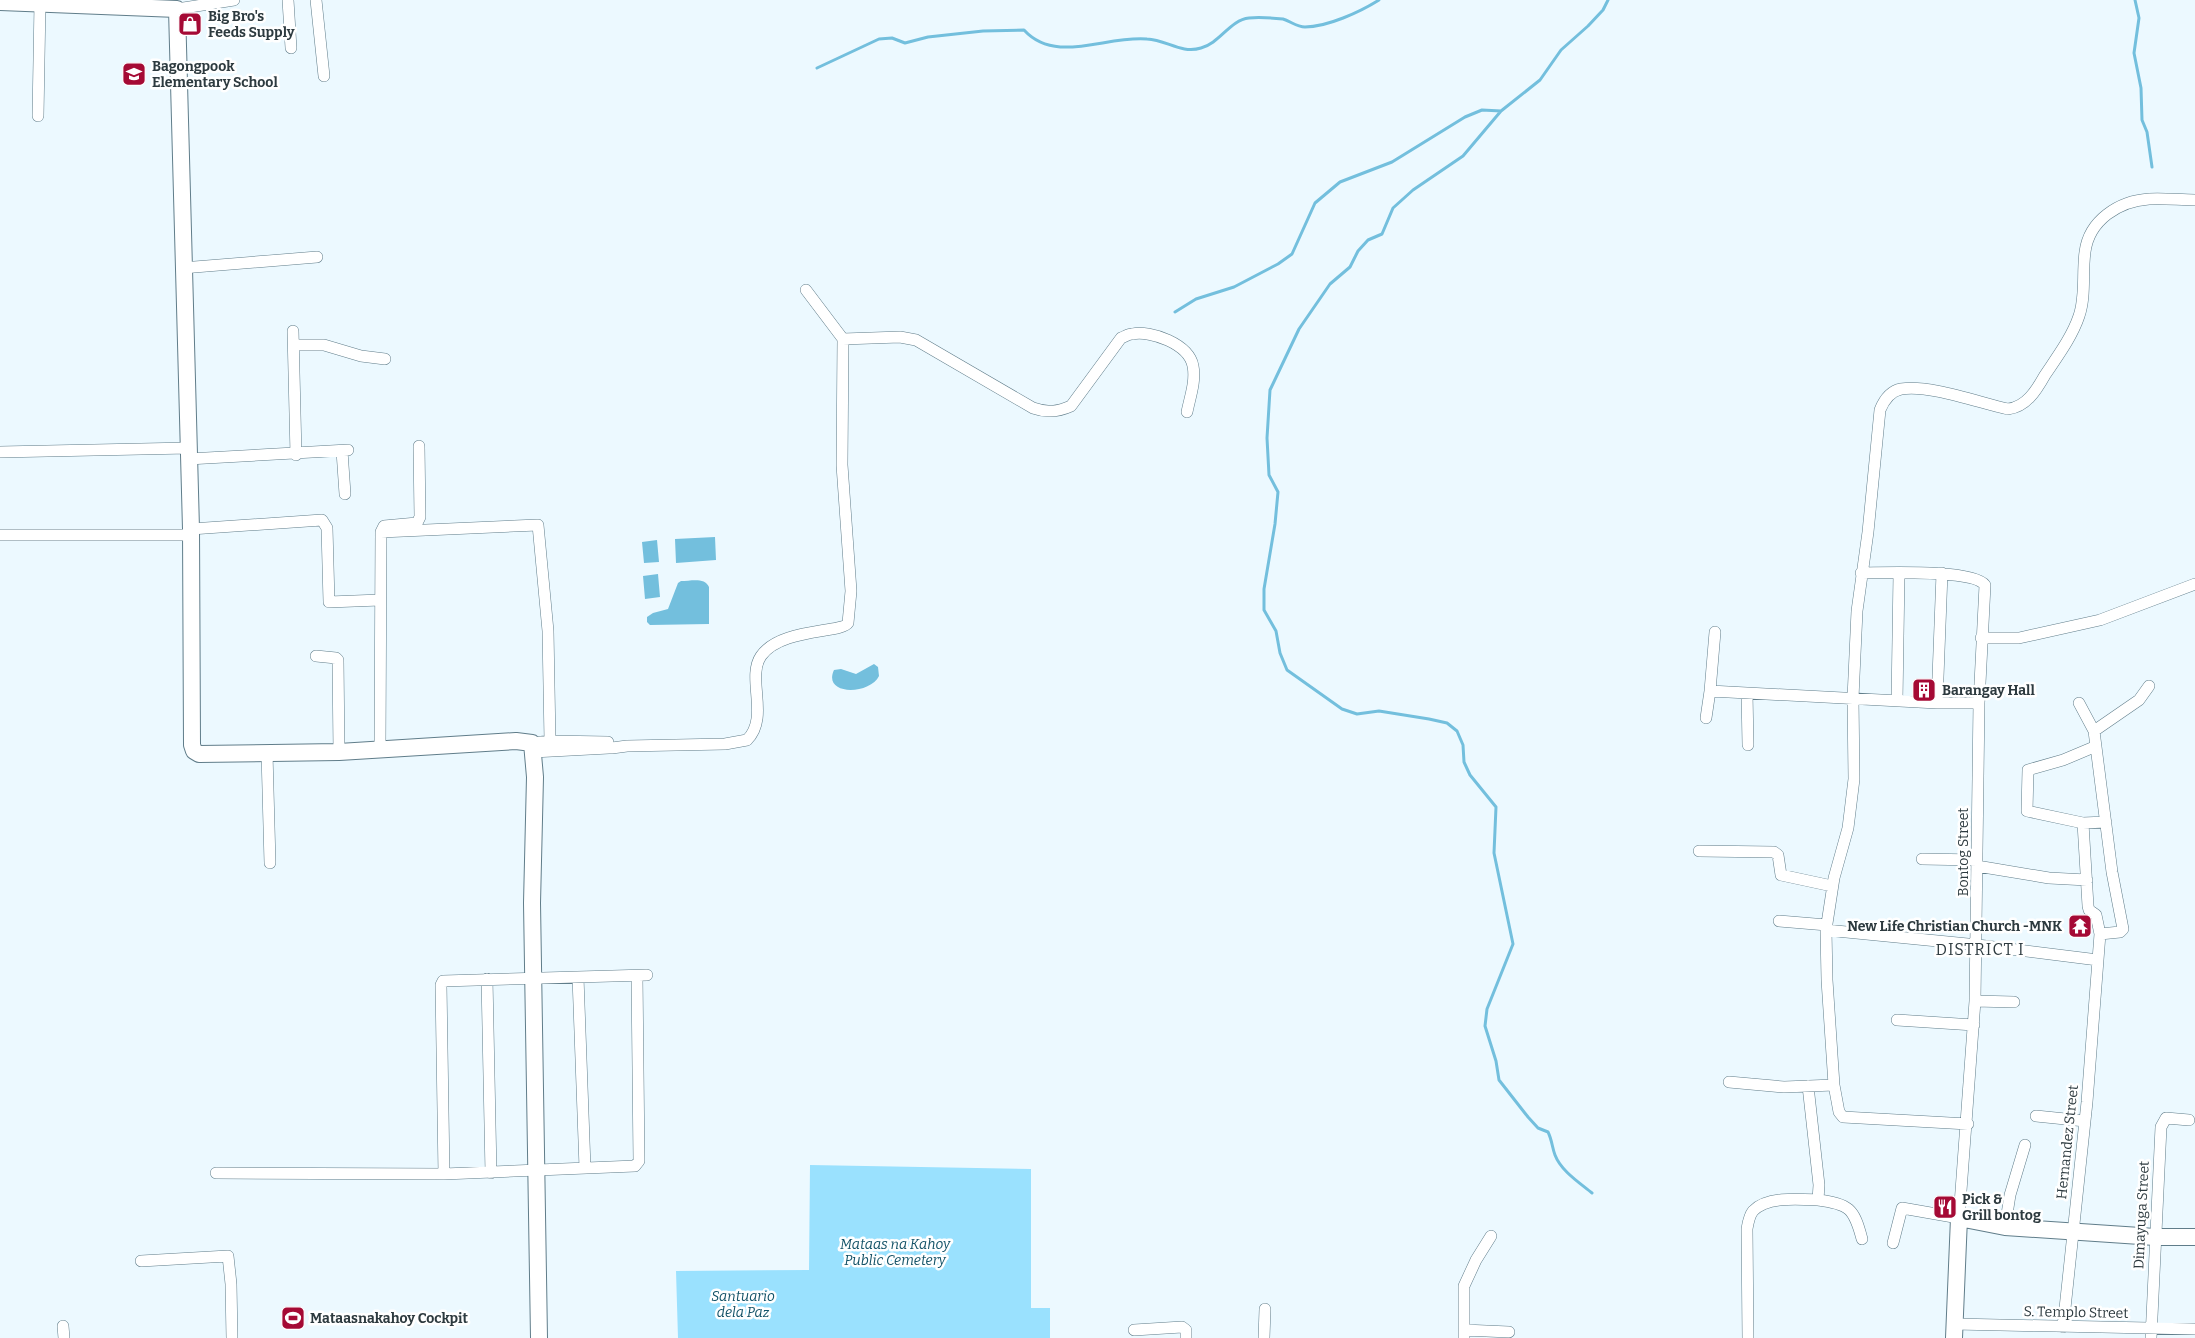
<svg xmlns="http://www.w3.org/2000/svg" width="2195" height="1338" font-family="Bitter,serif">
<rect width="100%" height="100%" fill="#ecf9ff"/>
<path fill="#9ae1fe" d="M810,1165L1031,1169V1308H1050V1338H678L676,1271L809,1270Z"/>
<path fill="#73bfdd" d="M715,537L716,560L676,563L675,539Z
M657,540L659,562L644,563L642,542Z
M658,574L660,597L645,599L643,576Z
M681,581C691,581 705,577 709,587V624L650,625L647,622V617L653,613L668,609L678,583Z
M874,664L878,667L879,676C870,695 822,696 834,670L841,669L856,674Z"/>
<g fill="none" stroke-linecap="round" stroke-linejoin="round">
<path stroke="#73bfdd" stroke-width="3" d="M2135,0L2139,18L2134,53L2141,88L2142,120L2147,132L2152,167
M817,68L879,39L892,38L905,43L928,37L983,31L1024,30C1056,65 1106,35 1147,39C1167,40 1181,54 1201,48C1220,43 1230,20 1249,18C1259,17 1273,18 1283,19C1290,21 1297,27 1305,27C1327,27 1360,12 1379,0
M1501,111L1463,156L1413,190L1393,208L1382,234L1368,240L1358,251L1350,267L1330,284L1299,329L1270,390L1267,438L1269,475L1278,492L1275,524L1264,589V610L1276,631L1280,653L1287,670L1342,709L1357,714L1379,711L1429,719L1447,723L1457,731L1463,745L1464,762L1470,775L1496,807L1494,853L1513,944L1487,1009L1485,1026L1496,1061L1499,1080L1528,1117L1538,1128L1548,1132C1552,1140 1552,1147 1555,1155C1561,1171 1580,1183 1592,1193
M1175,312L1196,299L1234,287L1278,264L1292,254L1315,203L1340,182L1392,162L1465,117L1482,110L1501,111L1540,80L1561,50L1588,26L1603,10L1608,0"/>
<g stroke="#607d8a" stroke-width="12">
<path id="street" d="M288,0L291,48
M316,0L324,76
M177,9L234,0
M38,116L40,3
M182,268L317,257
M293,331L296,455
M843,339L900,337L916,340L1033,408C1047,413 1058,412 1071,406L1121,338C1124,337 1128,334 1132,334C1151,330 1189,344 1193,366C1196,381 1190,397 1187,412
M294,345H324L361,356L385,359
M342,451L345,494
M0,452L188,448
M188,459L348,450
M191,529L322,520L327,528L329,602L380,600
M381,532L538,525L548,631L550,741
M0,535H191
M1861,573C1884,573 1973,569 1985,585L1979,703L1975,1001L1959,1218L1902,1208L1893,1243
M1981,638H2019L2100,620L2195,584
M316,656L336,658L338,660L339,752
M1710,691L1715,632
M1747,693L1748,745
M1897,701L1899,574
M1937,703L1942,573
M2079,703L2094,731L2112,872L2123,929L2120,932L2100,934
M1706,718L1710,691L1937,703H1979
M2094,731L2139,700L2149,686
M532,743L550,741L608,742
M2094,747L2063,760L2028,770L2027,811L2083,823L2106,822
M612,748L627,746L725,744L747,740C770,717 746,678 761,656C780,628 842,633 848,623L851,591L842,465L843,339L806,290
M380,749L381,532L384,526L417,523L420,517L419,446
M533,752L609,748
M267,753L270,863
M1699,851L1774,852L1778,855L1781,875L1832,886
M1922,859L1977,860
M1977,866L2049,878L2087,880
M1779,921L1827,925
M1826,930L1978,945L2098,960
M578,977L585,1168
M487,979L491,1173
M1975,1001L2014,1002
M1897,1020L1974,1025
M1729,1082L1784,1087L1834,1085
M2036,1116L2085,1121
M1968,1124L1843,1117L1839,1112L1834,1085L1827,980L1826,930L1834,878L1848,828L1854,779L1853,698L1857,611L1868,532L1880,410C1884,400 1891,391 1901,389C1929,384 1980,403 2008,409C2026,407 2036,391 2045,375C2057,357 2072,337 2079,316C2086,296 2082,273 2085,252C2089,220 2119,201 2149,199C2164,198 2180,200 2195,200
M216,1173L444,1174L635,1166L639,1161L637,976
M444,1174L441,985L443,981L647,975
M1818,1200C1849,1204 1854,1208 1862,1239
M2005,1227L2010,1195L2025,1145
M141,1261L228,1256L231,1284L232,1338
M1955,1324L2195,1329
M63,1326L64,1338
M2063,1327L2087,1102L2100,934L2096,915L2089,910L2088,906L2083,823
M1134,1330L1182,1327L1186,1330V1338
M1464,1330L1509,1332
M1264,1338L1265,1309
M1464,1338V1286L1476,1260L1491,1236
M1748,1338L1747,1229C1748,1223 1749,1216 1753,1211C1767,1196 1800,1199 1818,1200L1819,1185L1808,1086
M2151,1338L2161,1127L2166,1118L2189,1120"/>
</g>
<g stroke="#607d8a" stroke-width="18">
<path id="secondary" d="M0,2L177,9L191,529L192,745L194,751L199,754L339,752L516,741L532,743L535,777L532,903L539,1338
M1954,1338L1959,1218L2005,1227L2155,1237H2195"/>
</g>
<use href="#street" stroke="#fff" stroke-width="11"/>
<use href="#secondary" stroke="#fff" stroke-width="16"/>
</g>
<defs>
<g id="shop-square" transform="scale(1.25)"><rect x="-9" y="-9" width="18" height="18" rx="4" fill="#a50a35" stroke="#fff"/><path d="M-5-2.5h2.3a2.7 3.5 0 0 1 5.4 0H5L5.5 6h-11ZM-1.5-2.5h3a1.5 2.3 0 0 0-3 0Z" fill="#fff"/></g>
<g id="school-square" transform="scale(1.25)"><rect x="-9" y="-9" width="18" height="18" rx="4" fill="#a50a35" stroke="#fff"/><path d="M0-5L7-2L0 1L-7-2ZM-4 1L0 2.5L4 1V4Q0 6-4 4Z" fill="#fff"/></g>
<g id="building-square" transform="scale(1.25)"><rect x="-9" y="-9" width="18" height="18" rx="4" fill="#a50a35" stroke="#fff"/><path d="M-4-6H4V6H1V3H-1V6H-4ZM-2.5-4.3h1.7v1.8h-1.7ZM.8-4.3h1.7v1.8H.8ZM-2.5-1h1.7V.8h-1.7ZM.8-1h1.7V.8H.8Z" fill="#fff"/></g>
<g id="temple-square" transform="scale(1.25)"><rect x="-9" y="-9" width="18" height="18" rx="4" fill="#a50a35" stroke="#fff"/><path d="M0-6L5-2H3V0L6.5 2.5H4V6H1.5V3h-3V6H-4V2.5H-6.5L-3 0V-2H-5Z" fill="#fff"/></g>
<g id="restaurant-square" transform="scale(1.25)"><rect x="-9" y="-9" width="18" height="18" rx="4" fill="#a50a35" stroke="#fff"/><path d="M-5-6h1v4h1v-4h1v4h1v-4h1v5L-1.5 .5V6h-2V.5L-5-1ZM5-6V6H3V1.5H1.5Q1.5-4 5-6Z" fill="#fff"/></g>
<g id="stadium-square" transform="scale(1.25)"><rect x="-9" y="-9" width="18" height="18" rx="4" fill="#a50a35" stroke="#fff"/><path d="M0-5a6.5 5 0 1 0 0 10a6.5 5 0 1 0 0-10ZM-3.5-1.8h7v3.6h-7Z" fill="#fff"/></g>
</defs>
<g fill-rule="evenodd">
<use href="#shop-square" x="190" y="24"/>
<use href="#school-square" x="134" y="74"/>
<use href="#building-square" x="1924" y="690"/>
<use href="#temple-square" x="2080" y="926"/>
<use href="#restaurant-square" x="1945" y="1207"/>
<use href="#stadium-square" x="293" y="1318"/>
</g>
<g text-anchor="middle" stroke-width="5" stroke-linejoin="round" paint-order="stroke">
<g font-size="14" font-weight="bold" fill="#2d3a3f" stroke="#fff" text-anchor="start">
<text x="208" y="21">Big Bro's<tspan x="208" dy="16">Feeds Supply</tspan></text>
<text x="152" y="71">Bagongpook<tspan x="152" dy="16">Elementary School</tspan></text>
<text x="1942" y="695">Barangay Hall</text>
<text x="2062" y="931" text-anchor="end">New Life Christian Church -MNK</text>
<text x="1962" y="1204">Pick &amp;<tspan x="1962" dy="16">Grill bontog</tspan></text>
<text x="310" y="1323">Mataasnakahoy Cockpit</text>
</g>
<g font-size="14" fill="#2d3a3f" stroke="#fff">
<text transform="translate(1963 852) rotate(-90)" y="5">Bontog Street</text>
<text transform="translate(2067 1142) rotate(-84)" y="5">Hernandez Street</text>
<text transform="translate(2141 1215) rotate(-87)" y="5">Dimayuga Street</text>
<text transform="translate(2076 1312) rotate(1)" y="5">S. Templo Street</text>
</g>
<g font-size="14" font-style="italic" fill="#145368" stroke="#fff">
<text x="895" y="1249">Mataas na Kahoy<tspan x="895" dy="16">Public Cemetery</tspan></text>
<text x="743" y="1301">Santuario<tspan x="743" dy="16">dela Paz</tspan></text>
</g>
<g font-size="16" letter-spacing="1" fill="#2d3a3f" stroke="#fff">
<text x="1980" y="955">DISTRICT I</text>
</g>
</g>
</svg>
